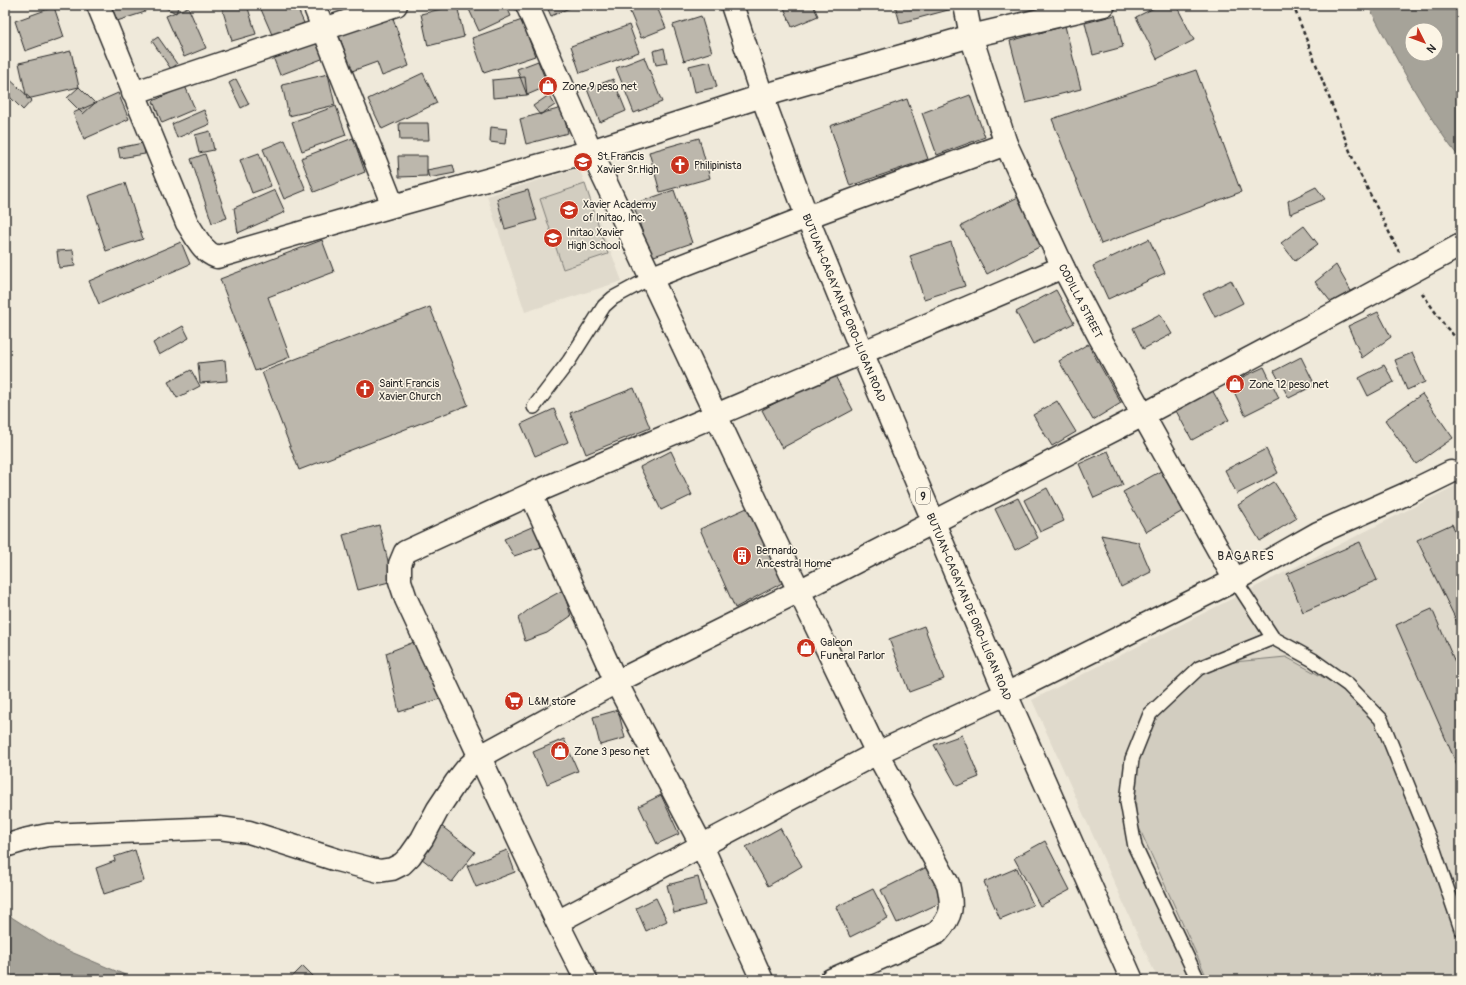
<svg xmlns="http://www.w3.org/2000/svg" width="1466" height="985" font-family="Pangolin,sans-serif">
<rect width="100%" height="100%" fill="#efe9da"/>
<filter id="ink" filterUnits="userSpaceOnUse"><feTurbulence type="fractalNoise" baseFrequency=".025" numOctaves="2"/><feDisplacementMap in="SourceGraphic" scale="8" xChannelSelector="R" yChannelSelector="G"/><feConvolveMatrix kernelMatrix="1 2 1 2 8 2 1 2 1" color-interpolation-filters="sRGB"/></filter>
<g filter="url(#ink)">
<path fill="#e0dacc" d="M579,168L622,281L525,312L487,196Z
M1461,483V980H1158L1032,700Z"/>
<path fill="#d2cdc0" stroke="#7e7c76" d="M585,184L608,254L563,269L540,199Z
M1286,657L1372,704L1461,909V980H1208L1136,821L1135,734L1213,664Z"/>
<path fill="#a6a399" stroke="#75736d" fill-rule="evenodd" d="M1368,5H1461V160C1424,113 1396,58 1368,5ZM1412,30H1436V54H1412Z
M5,913L57,946L137,980H5Z"/>
<path fill="#bcb7ac" stroke="#2b2b2b" d="M111,5H143L145,12L117,21Z
M165,5H179L176,13L164,7Z
M221,5H247L256,34L232,41Z
M265,5H296L304,23L273,37L260,7Z
M457,5L464,37L428,46L421,14Z
M467,5H506L511,16L479,31Z
M546,5H576L551,16Z
M627,5H656L666,28L641,38Z
M783,5H813L818,16L792,27Z
M895,5H963V6L900,23Z
M1160,5H1176L1194,40L1157,59L1136,17Z
M54,7L64,37L25,51L15,21Z
M188,7L206,48L184,57L166,16Z
M392,15L409,66L382,76L377,62L352,71L338,33Z
M1115,15L1123,47L1093,55L1085,23Z
M701,16L712,52L684,61L673,25Z
M522,20L535,56L484,73L472,38Z
M629,25L639,52L580,73L571,46Z
M1065,26L1081,89L1026,103L1010,41Z
M158,37L177,64L171,69L152,41Z
M321,39L327,57L280,75L273,57Z
M664,48L667,63L656,65L653,51Z
M71,51L79,87L27,99L19,63Z
M644,57L662,102L634,113L616,68Z
M538,61L548,86L527,95L517,69Z
M710,61L717,87L695,92L689,66Z
M1196,70L1241,192L1101,244L1052,119Z
M423,73L437,103L382,129L368,99Z
M328,74L335,105L289,116L282,85Z
M5,75L32,100L23,110L5,92Z
M525,77L527,95L493,98L492,80Z
M236,79L249,104L241,108L229,83Z
M613,79L626,111L600,122L587,89Z
M185,86L195,109L162,123L153,101Z
M79,87L95,103L83,114L67,98Z
M118,93L129,119L84,139L73,113Z
M549,95L555,105L540,115L533,106Z
M970,95L985,137L937,155L922,113Z
M907,99L928,159L850,186L830,126Z
M336,106L346,135L302,151L292,122Z
M562,108L568,133L526,144L520,119Z
M204,110L210,124L177,138L172,124Z
M399,123H428L429,140H400Z
M491,127L507,129L505,144L490,142Z
M210,131L214,150L199,153L195,135Z
M353,138L365,172L314,192L301,158Z
M699,138L710,178L660,192L649,152Z
M285,140L306,190L284,199L263,149Z
M143,143L145,154L120,158L118,148Z
M259,153L271,186L252,193L240,160Z
M205,154L227,218L212,223L191,159Z
M398,156H427V176L399,177Z
M453,165L455,173L429,178L427,170Z
M125,183L143,239L106,251L88,196Z
M1316,187L1325,199L1290,214L1288,201Z
M275,190L285,212L238,233L234,208Z
M528,190L537,220L505,229L497,199Z
M674,190L692,243L651,257L633,204Z
M1020,196L1045,244L987,274L961,226Z
M1304,226L1318,244L1295,261L1281,243Z
M1149,239L1165,273L1108,299L1093,266Z
M322,240L334,272L268,297L290,357L255,371L220,279Z
M181,242L190,264L99,304L89,281Z
M951,242L965,286L924,299L910,256Z
M73,250L75,266L59,268L57,251Z
M1336,265L1351,291L1331,302L1315,282Z
M1231,280L1243,303L1215,317L1203,294Z
M1056,290L1074,323L1033,344L1016,312Z
M430,307L468,405L299,470L262,372Z
M1378,312L1391,337L1362,358L1348,326Z
M1160,314L1172,334L1143,349L1133,328Z
M183,326L189,338L159,355L153,343Z
M1088,344L1121,403L1093,420L1059,361Z
M1412,353L1425,382L1407,390L1395,360Z
M1301,357L1315,385L1289,398L1274,371Z
M225,360L227,381L200,383L198,363Z
M1384,365L1394,382L1368,396L1359,378Z
M1264,367L1279,398L1245,415L1230,383Z
M191,370L200,386L177,398L168,382Z
M833,372L853,410L782,448L762,410Z
M634,388L650,428L586,454L570,413Z
M1211,388L1229,420L1192,440L1175,409Z
M1422,394L1453,438L1416,464L1385,420Z
M1057,401L1076,432L1052,446L1033,415Z
M554,409L568,442L535,456L521,424Z
M1266,449L1278,473L1237,494L1225,470Z
M671,451L692,495L661,510L640,467Z
M1108,451L1123,485L1094,498L1079,464Z
M1161,471L1183,511L1146,532L1123,492Z
M1274,482L1297,518L1260,541L1238,505Z
M1047,488L1064,521L1040,532L1024,500Z
M1018,498L1038,538L1015,550L995,509Z
M747,508L784,582L735,608L700,529Z
M1452,524L1461,544V630L1417,540Z
M379,525L393,581L358,590L343,535Z
M534,526L541,547L514,556L504,539Z
M1101,535L1138,542L1151,572L1121,587Z
M1360,542L1377,580L1303,612L1287,574Z
M563,590L571,616L547,633L525,641L518,618L532,607Z
M1432,609L1461,676V774L1396,625Z
M924,626L944,679L909,692L889,639Z
M414,642L440,699L399,712L386,653Z
M618,710L625,738L600,745L593,717Z
M962,735L979,777L957,786L934,745Z
M564,739L578,771L547,784L533,752Z
M661,795L679,834L657,844L639,806Z
M440,825L475,852L452,882L417,855Z
M780,828L802,866L768,886L746,847Z
M1045,841L1070,890L1040,906L1014,858Z
M135,850L144,881L104,894L96,868L115,861L114,857Z
M507,850L515,872L476,887L467,866Z
M927,867L944,901L897,923L881,890Z
M1017,868L1033,905L1000,919L984,882Z
M698,877L705,905L674,913L667,885Z
M873,889L888,918L850,937L836,907Z
M656,898L667,921L646,931L636,908Z
M303,966L317,980H294L292,977Z"/>
<g fill="none" stroke-linecap="round" stroke-linejoin="round">
<g stroke="#2b2b2b" stroke-width="16">
<path id="lane" d="M534,407L569,361L604,306L613,298L650,278
M1235,580L1273,638L1313,660L1348,685L1381,719L1434,850L1461,929
M1198,980L1135,847L1127,802L1132,759L1150,714L1199,668L1273,638"/>
</g>
<g stroke="#2b2b2b" stroke-width="25">
<path id="street" d="M98,5L187,223C196,236 202,252 217,257L393,206L591,151L762,96L971,36L1104,5
M314,5L393,206
M527,5L591,151L799,591L877,753L948,884C953,907 953,915 937,933L831,980
M133,93L396,5
M650,278L807,217L1006,144
M531,494L616,682L702,846L762,980
M1235,580L1318,533L1408,493L1451,472
M5,846L28,839L48,835L219,828L249,832L337,860L379,871L392,869L402,864L410,856L422,839L438,809L456,782L467,768L479,757L616,682L799,591L1143,415L1358,301L1461,245
M557,922L877,753L1006,694
M586,980L557,922L406,599L400,581V564L405,552L531,494L1063,267"/>
</g>
<g stroke="#2b2b2b" stroke-width="25">
<g id="secondary">
<path id="s1" d="M965,5L971,36L1006,144L1063,267L1099,336L1235,580L1006,694"/>
</g>
</g>
<g stroke="#2b2b2b" stroke-width="25">
<g id="highway">
<path id="s2" d="M732,5L762,96L807,217L862,352L1006,694L1132,980"/>
</g>
</g>
<path stroke="#2b2b2b" stroke-width="2.5" stroke-dasharray="4 3" stroke-linecap="butt" d="M1293,5L1355,164L1399,252
M1422,293L1445,326L1461,343"/>
<use href="#lane" stroke="#fcf5e5" stroke-width="13"/>
<use href="#street" stroke="#fcf5e5" stroke-width="22"/>
<use href="#secondary" stroke="#fcf5e5" stroke-width="22"/>
<use href="#highway" stroke="#fcf5e5" stroke-width="22"/>
</g>
</g>
<defs>
<g id="shop-disc" transform="scale(1)"><circle r="9.5" fill="#c8321e" stroke="#fcf5e5"/><path d="M-5-2.5h2.3a2.7 3.5 0 0 1 5.4 0H5L5.5 6h-11ZM-1.5-2.5h3a1.5 2.3 0 0 0-3 0Z" fill="#fff"/></g>
<g id="school-disc" transform="scale(1)"><circle r="9.5" fill="#c8321e" stroke="#fcf5e5"/><path d="M0-5L7-2L0 1L-7-2ZM-4 1L0 2.5L4 1V4Q0 6-4 4Z" fill="#fff"/></g>
<g id="church-disc" transform="scale(1)"><circle r="9.5" fill="#c8321e" stroke="#fcf5e5"/><path d="M-1.2-6h2.4v3.5h3.3v2.4h-3.3V6h-2.4V-.1h-3.3v-2.4h3.3Z" fill="#fff"/></g>
<g id="building-disc" transform="scale(1)"><circle r="9.5" fill="#c8321e" stroke="#fcf5e5"/><path d="M-4-6H4V6H1V3H-1V6H-4ZM-2.5-4.3h1.7v1.8h-1.7ZM.8-4.3h1.7v1.8H.8ZM-2.5-1h1.7V.8h-1.7ZM.8-1h1.7V.8H.8Z" fill="#fff"/></g>
<g id="supermarket-disc" transform="scale(1)"><circle r="9.5" fill="#c8321e" stroke="#fcf5e5"/><path d="M-6-5.5h2.5l.6 2H6L4.5 2H-2.5L-4.4-4H-6ZM-1.5 3.2a1.3 1.3 0 1 0 .1 0ZM3 3.2a1.3 1.3 0 1 0 .1 0Z" fill="#fff"/></g>
</defs>
<g fill-rule="evenodd">
<use href="#shop-disc" x="548" y="86"/>
<use href="#school-disc" x="583" y="162"/>
<use href="#church-disc" x="680" y="165"/>
<use href="#school-disc" x="569" y="210"/>
<use href="#school-disc" x="553" y="238"/>
<use href="#shop-disc" x="1235" y="384"/>
<use href="#church-disc" x="365" y="389"/>
<use href="#building-disc" x="742" y="556"/>
<use href="#shop-disc" x="806" y="648"/>
<use href="#supermarket-disc" x="514" y="701"/>
<use href="#shop-disc" x="560" y="751"/>
</g>
<g text-anchor="middle" stroke-width="3" stroke-linejoin="round" paint-order="stroke">
<rect fill="#fcf5e5" stroke="#6a6863" stroke-width="1" x="916" y="488" width="14" height="16" rx="3"/>
<g font-size="10" font-weight="bold" fill="#2b2b2b">
<text x="923" y="500">9</text>
</g>
<g font-size="11" fill="#2b2b2b" stroke="#fcf5e5" text-anchor="start">
<text x="562" y="90">Zone 9 peso net</text>
<text x="597" y="160">St.Francis<tspan x="597" dy="13">Xavier Sr.High</tspan></text>
<text x="694" y="169">Philipinista</text>
<text x="583" y="208">Xavier Academy<tspan x="583" dy="13">of Initao, Inc.</tspan></text>
<text x="567" y="236">Initao Xavier<tspan x="567" dy="13">High School</tspan></text>
<text x="379" y="387">Saint Francis<tspan x="379" dy="13">Xavier Church</tspan></text>
<text x="1249" y="388">Zone 12 peso net</text>
<text x="756" y="554">Bernardo<tspan x="756" dy="13">Ancestral Home</tspan></text>
<text x="820" y="646">Galeon<tspan x="820" dy="13">Funeral Parlor</tspan></text>
<text x="528" y="705">L&amp;M store</text>
<text x="574" y="755">Zone 3 peso net</text>
</g>
<g font-size="11" fill="#2b2b2b" stroke="#fcf5e5">
<text dy="4" stroke="none"><textPath href="#s1" startOffset="319">CODILLA STREET</textPath></text>
<text dy="4" stroke="none"><textPath href="#s2" startOffset="323">BUTUAN-CAGAYAN DE ORO-ILIGAN ROAD</textPath></text>
<text dy="4" stroke="none"><textPath href="#s2" startOffset="647">BUTUAN-CAGAYAN DE ORO-ILIGAN ROAD</textPath></text>
</g>
<g font-size="12" letter-spacing="1" fill="#2b2b2b" stroke="#fcf5e5">
<text x="1246" y="560">BAGARES</text>
</g>
</g>
<rect width="1466" height="985" fill="none" stroke="#fcf5e5" stroke-width="20"/>
<rect x="10" y="10" width="1446" height="965" fill="none" stroke="#2b2b2b" stroke-width="1.5" filter="url(#ink)"/>
<g transform="translate(1424 42) rotate(132)"><circle r="19" fill="#fcf5e5" stroke="#a8a49b"/>
<path d="M0-3L7 15L0 10L-7 15Z" fill="#c8321e"/>
<text y="-6" font-size="11" font-weight="bold" text-anchor="middle" fill="#2b2b2b">N</text>
</g>
</svg>
